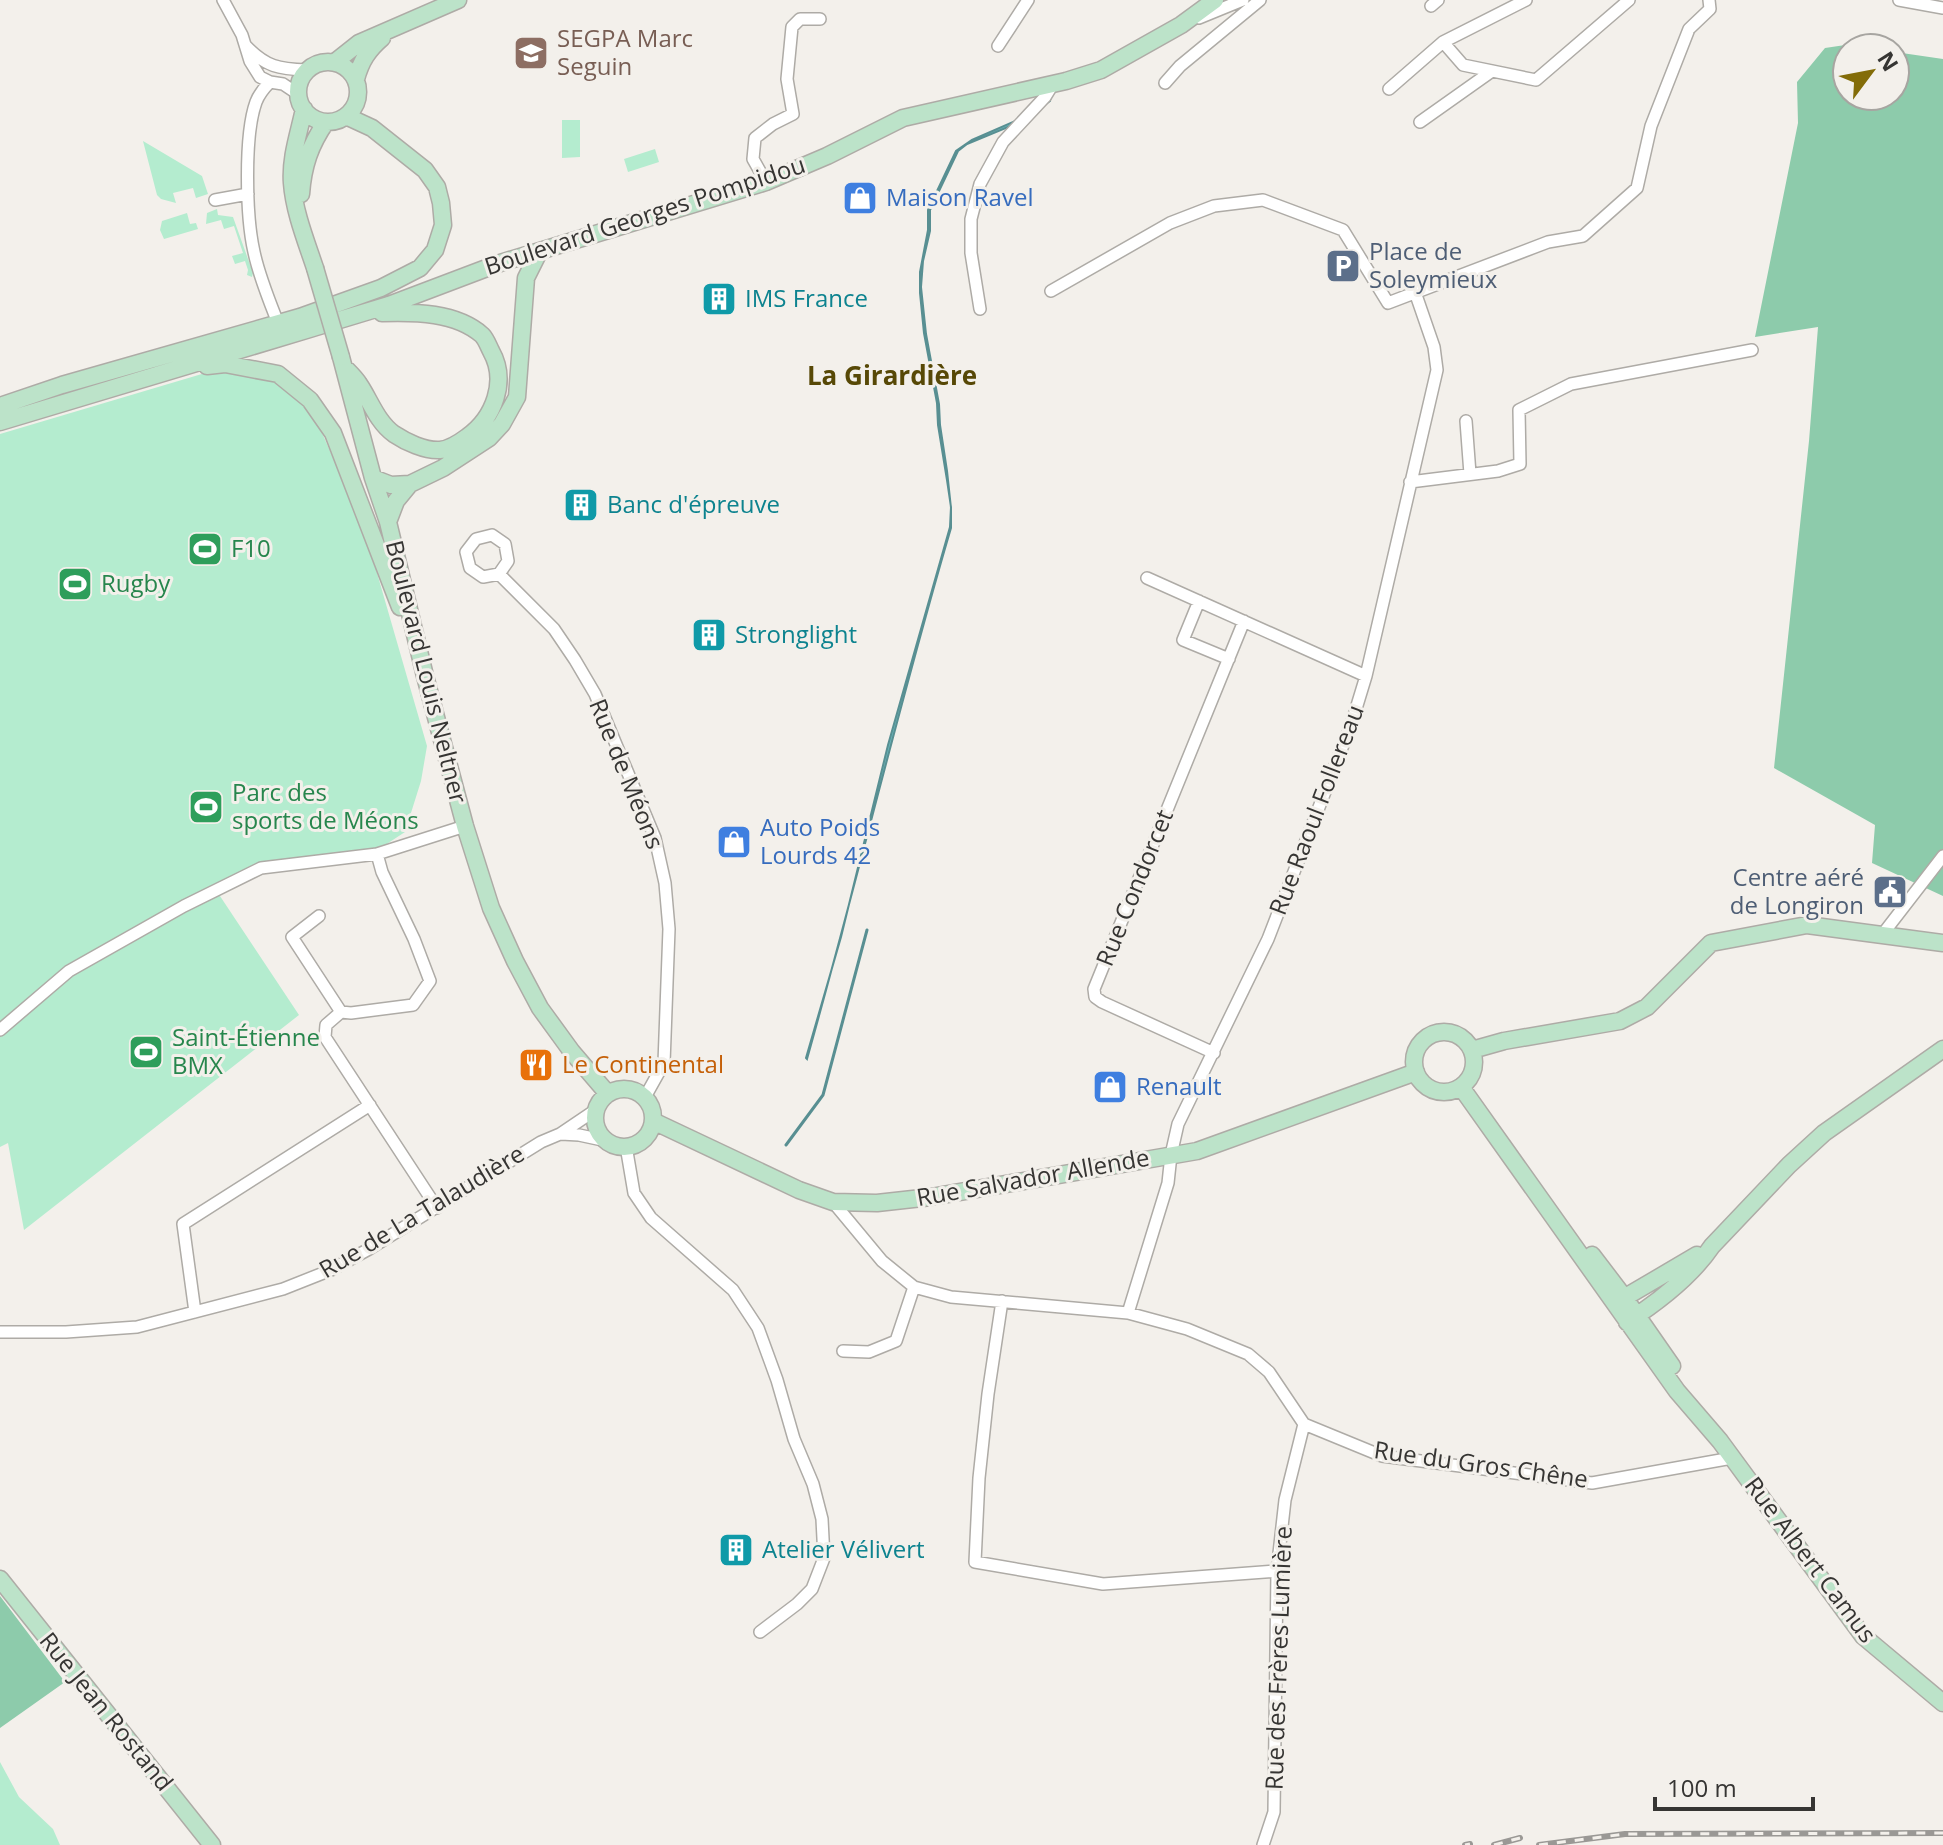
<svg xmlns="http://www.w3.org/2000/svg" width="1943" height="1845" font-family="'Open Sans',sans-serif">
<rect width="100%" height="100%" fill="#f3f0eb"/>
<path fill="#b4eccf" d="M562,120H580V157L562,158Z
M143,141L202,176L208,194L196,198L193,188L173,193L176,203L161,199L157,195Z
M655,149L659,162L628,172L624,159Z
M217,209L218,215L233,217L253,273L252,277L247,275L248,270L245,261L235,264L232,256L243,253L234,226L224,229L221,220L206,224L207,213Z
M187,213L190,224L196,223L198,229L164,239L160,230L162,221Z
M222,368L257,375L284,386L301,398L315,417L364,528L427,746L421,781L405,832L379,849L273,860L214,887L299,1015L24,1230L8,1143L0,1147V434Z
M0,1762L19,1797L53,1829L60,1845H0Z"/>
<path fill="#8dcbab" d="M1852,44L1872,48H1847V96H1895V52L1943,59V896L1872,863L1875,825L1774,768L1809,441L1818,327L1755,337L1798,123L1797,82L1825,48Z
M0,1596L65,1682L0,1728Z"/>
<path fill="#67b6ba" stroke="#588f92" stroke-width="2" d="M1052,91L1050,101L1020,122L967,144L958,151L930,210V231L923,261L921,287L926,334L939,404L940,425L947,471L951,508V528C899,704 857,882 807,1059L806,1058L841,937L888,745L950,527L951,507L947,480L938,425L937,403L924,333L920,293V272L928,230V210L956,151L972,140L1022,118Z"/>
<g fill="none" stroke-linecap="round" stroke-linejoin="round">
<path stroke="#588f92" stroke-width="3" d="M786,1145L823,1095L867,930"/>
<g stroke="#aeaba6" stroke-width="14">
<path id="street" d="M223,0L242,35L250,61L260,77L270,82L283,84L298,94
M1899,0L1943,8
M1431,6L1438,0
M1199,18L1243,0
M1443,42L1463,65L1536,80L1629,0
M246,46C266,67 279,69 307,70
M998,46L1028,0
M270,82C264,88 259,94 256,102C244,135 246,217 254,252C259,276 269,300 278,323
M1165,83L1180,66L1260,0
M1389,89L1443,42L1526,0
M1420,122L1492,71
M766,182L753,159L755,138L773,124L793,114L787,79L792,27L800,19H820
M215,200L248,194
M1051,291L1170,223L1214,206L1263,200L1343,230L1388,303L1548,242L1583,236L1637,188L1651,126L1689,29L1710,9L1709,0
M980,309L971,253V219L980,184L1003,142L1045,97L1053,84
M1466,421L1470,474
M1410,482L1498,471L1520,464L1519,410L1571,384L1752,350
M499,574L508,561L505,544L492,535L476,539L466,552L470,568L483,577L499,574L554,629L575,660L595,694L655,838L665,883L669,929L664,1063L645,1097
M1147,578L1366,676
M1199,601L1183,640L1229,659
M377,854L382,872L414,939L430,981L413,1005L351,1013L341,1012L326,1025L325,1037L437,1208
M319,916L292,937L341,1012
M1882,935L1943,856
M0,1030L69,971L184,906L261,868L377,854L465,826
M1214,1053L1102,1002L1095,997L1094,989L1244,621
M561,1134L579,1135L607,1141
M626,1146L634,1193L651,1218L733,1290L758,1328L777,1380L794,1439L813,1484L822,1519L824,1558L812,1589L797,1604L760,1632
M833,1202L882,1261L914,1287L951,1297L1128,1313L1187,1329L1248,1354L1269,1372L1304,1424L1382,1456L1592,1483L1732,1458
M1002,1301L988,1394L979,1478L975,1562L1103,1584L1277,1571
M195,1312L183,1224L370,1105
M1128,1313L1168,1183L1171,1155L1178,1124L1268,939L1352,722L1366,676L1437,370L1434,347L1415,292
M0,1332H66L137,1327L283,1289L331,1270L369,1249L541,1142L560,1134L597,1109
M843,1351L869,1352L896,1341L914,1287
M1263,1845L1274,1812L1277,1571L1285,1500L1304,1424"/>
</g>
<g stroke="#aeaba6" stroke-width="19">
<path id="secondary" d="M298 92a30 30 0 1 1 60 0a30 30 0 1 1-60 0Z
M335,62L359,43L458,0
M356,79C361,61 368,50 382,38
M304,109C299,133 290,158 292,183C294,211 306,241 315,268
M301,194C303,166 310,145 326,122
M303,331L389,305L500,263L766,182L827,156L903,118L1066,81L1101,70L1181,25L1215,0
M341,357L373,478L388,522L425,676L465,826L491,908L515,961L540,1008L572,1052L608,1094
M207,366L225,364L278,374L310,400L333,433L400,607
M347,370C351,374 356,379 359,384C370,400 377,422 394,434C406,442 425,451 440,450C450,449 459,443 467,437C494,418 508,381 491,351C488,345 486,339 482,335C456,312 415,312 382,313
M0,406L62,385L300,317L381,288L420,268L435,250L443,225L441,203L437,187L425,170L372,128L346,116
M0,422L313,328
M373,478L391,485L410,484L443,468L489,438L502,424L517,397L526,278L539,252
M388,522L396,501L410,484
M1414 1062a30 30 0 1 1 60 0a30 30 0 1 1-60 0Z
M1472,1050L1504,1041L1620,1021L1647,1007L1711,943L1807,925L1943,943
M1461,1087L1677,1391L1720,1441L1863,1636L1943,1703
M595 1118a29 29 0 1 1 58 0a29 29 0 1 1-58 0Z
M653,1121L799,1190L833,1202L877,1203L931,1197L1197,1151L1416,1072
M1592,1255L1624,1297L1672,1366
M1617,1302L1697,1255
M1627,1322C1658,1302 1691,1277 1712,1246L1789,1165L1824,1133L1943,1049
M0,1579L212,1845"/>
</g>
<use href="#street" stroke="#fff" stroke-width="11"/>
<use href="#secondary" stroke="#bce3c9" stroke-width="16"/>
<g stroke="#9a9895" stroke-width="6">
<path id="rail" d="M1465,1845L1470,1844
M1494,1845L1520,1838
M1539,1845L1625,1834L1943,1833"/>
</g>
<use href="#rail" stroke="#f3f0eb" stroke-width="3" stroke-dasharray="9" stroke-linecap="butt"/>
<g stroke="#aeaba6" stroke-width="19" stroke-linecap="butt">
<path id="secondary-bridge" d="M315,268L341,357"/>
</g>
<use href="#secondary-bridge" stroke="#bce3c9" stroke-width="16"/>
</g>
<defs>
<g id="school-square" transform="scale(1.8)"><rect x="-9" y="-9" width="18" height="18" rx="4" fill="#8d6e63" stroke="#f3f0eb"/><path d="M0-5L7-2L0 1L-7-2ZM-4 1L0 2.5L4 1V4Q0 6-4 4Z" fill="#fff"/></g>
<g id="shop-square" transform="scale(1.8)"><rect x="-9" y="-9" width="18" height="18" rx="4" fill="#3f7fe0" stroke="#f3f0eb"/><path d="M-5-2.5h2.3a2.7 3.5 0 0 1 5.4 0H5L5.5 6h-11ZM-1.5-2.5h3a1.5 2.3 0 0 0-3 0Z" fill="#fff"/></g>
<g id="parking-square" transform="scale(1.8)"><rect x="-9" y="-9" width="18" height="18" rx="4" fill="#5c6f8a" stroke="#f3f0eb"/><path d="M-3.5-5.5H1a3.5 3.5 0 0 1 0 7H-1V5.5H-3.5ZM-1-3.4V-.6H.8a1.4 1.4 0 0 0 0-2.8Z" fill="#fff"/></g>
<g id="building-square" transform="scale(1.8)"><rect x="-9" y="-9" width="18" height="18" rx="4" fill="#0f9aa8" stroke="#f3f0eb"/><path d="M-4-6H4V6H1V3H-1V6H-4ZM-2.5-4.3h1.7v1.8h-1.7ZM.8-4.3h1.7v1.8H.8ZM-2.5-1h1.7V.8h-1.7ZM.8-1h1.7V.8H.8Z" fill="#fff"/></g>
<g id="stadium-square" transform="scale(1.8)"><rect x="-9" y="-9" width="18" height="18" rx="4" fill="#2e9e5b" stroke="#f3f0eb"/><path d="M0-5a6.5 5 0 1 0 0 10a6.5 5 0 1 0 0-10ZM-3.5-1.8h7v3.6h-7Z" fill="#fff"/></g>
<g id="civic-square" transform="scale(1.8)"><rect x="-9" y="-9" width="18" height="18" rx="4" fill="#5c6f8a" stroke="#f3f0eb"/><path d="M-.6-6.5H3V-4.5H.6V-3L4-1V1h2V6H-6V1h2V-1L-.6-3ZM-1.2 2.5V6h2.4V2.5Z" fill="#fff"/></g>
<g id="restaurant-square" transform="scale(1.8)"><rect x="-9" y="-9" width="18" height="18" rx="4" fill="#e8710a" stroke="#f3f0eb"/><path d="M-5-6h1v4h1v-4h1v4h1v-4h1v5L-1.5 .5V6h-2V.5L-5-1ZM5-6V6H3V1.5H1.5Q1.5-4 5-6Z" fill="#fff"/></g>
</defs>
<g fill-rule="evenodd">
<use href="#school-square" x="531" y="53"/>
<use href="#shop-square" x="860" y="198"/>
<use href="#parking-square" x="1343" y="266"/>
<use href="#building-square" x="719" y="299"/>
<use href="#building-square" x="581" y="505"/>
<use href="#stadium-square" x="205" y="549"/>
<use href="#stadium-square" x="75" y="584"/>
<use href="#building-square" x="709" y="635"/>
<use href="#stadium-square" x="206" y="807"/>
<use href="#shop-square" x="734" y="842"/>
<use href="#civic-square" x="1890" y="892"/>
<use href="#stadium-square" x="146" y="1052"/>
<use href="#restaurant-square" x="536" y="1065"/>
<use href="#shop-square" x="1110" y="1087"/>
<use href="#building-square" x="736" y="1550"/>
</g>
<g text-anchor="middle" stroke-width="6" stroke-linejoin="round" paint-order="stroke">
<g font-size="24" fill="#785e54" stroke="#f3f0eb" text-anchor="start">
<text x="557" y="47">SEGPA Marc<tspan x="557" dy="28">Seguin</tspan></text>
</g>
<g font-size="24" fill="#366cbe" stroke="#f3f0eb" text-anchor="start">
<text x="886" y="206">Maison Ravel</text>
<text x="760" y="836">Auto Poids<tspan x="760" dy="28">Lourds 42</tspan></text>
<text x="1136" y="1095">Renault</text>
</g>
<g font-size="24" fill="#363533" stroke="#f3f0eb">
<text transform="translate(645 216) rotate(-18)" y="8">Boulevard Georges Pompidou</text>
<text transform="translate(426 672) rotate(76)" y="8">Boulevard Louis Neltner</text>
<text transform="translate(626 774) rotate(68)" y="8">Rue de Méons</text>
<text transform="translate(1317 810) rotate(-69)" y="8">Rue Raoul Follereau</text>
<text transform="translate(1135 888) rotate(-68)" y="8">Rue Condorcet</text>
<text transform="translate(1033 1178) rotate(-10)" y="8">Rue Salvador Allende</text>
<text transform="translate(422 1212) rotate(-31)" y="8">Rue de La Talaudière</text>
<text transform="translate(1481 1465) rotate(8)" y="8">Rue du Gros Chêne</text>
<text transform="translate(1810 1560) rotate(53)" y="8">Rue Albert Camus</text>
<text transform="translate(1279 1658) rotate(-88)" y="8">Rue des Frères Lumière</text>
<text transform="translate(106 1712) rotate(51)" y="8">Rue Jean Rostand</text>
</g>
<g font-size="24" fill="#4e5e75" stroke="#f3f0eb" text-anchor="start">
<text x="1369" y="260">Place de<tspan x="1369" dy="28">Soleymieux</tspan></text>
<text x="1864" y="886" text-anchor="end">Centre aéré<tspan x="1864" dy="28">de Longiron</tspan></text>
</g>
<g font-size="24" fill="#0d838f" stroke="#f3f0eb" text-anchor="start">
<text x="745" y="307">IMS France</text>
<text x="607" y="513">Banc d'épreuve</text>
<text x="735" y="643">Stronglight</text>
<text x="762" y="1558">Atelier Vélivert</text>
</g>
<g font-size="24" fill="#27864d" stroke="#f3f0eb" text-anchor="start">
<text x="231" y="557">F10</text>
<text x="101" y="592">Rugby</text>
<text x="232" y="801">Parc des<tspan x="232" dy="28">sports de Méons</tspan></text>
<text x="172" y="1046">Saint-Étienne<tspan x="172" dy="28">BMX</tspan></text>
</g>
<g font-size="24" fill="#c56008" stroke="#f3f0eb" text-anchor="start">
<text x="562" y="1073">Le Continental</text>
</g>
<g font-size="26" font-weight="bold" fill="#574806" stroke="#f3f0eb">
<text x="892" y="385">La Girardière</text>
</g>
</g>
<g transform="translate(1871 72) rotate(58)"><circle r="38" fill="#f3f0eb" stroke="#a7a5a1" stroke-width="2"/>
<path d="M0-6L14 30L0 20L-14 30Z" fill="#836c08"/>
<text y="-12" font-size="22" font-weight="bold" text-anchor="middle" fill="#363533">N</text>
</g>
<path d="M1655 1797v12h158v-12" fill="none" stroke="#363533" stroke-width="4"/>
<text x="1667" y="1797" font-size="24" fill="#363533" stroke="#f3f0eb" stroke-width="6" paint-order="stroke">100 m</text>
</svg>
